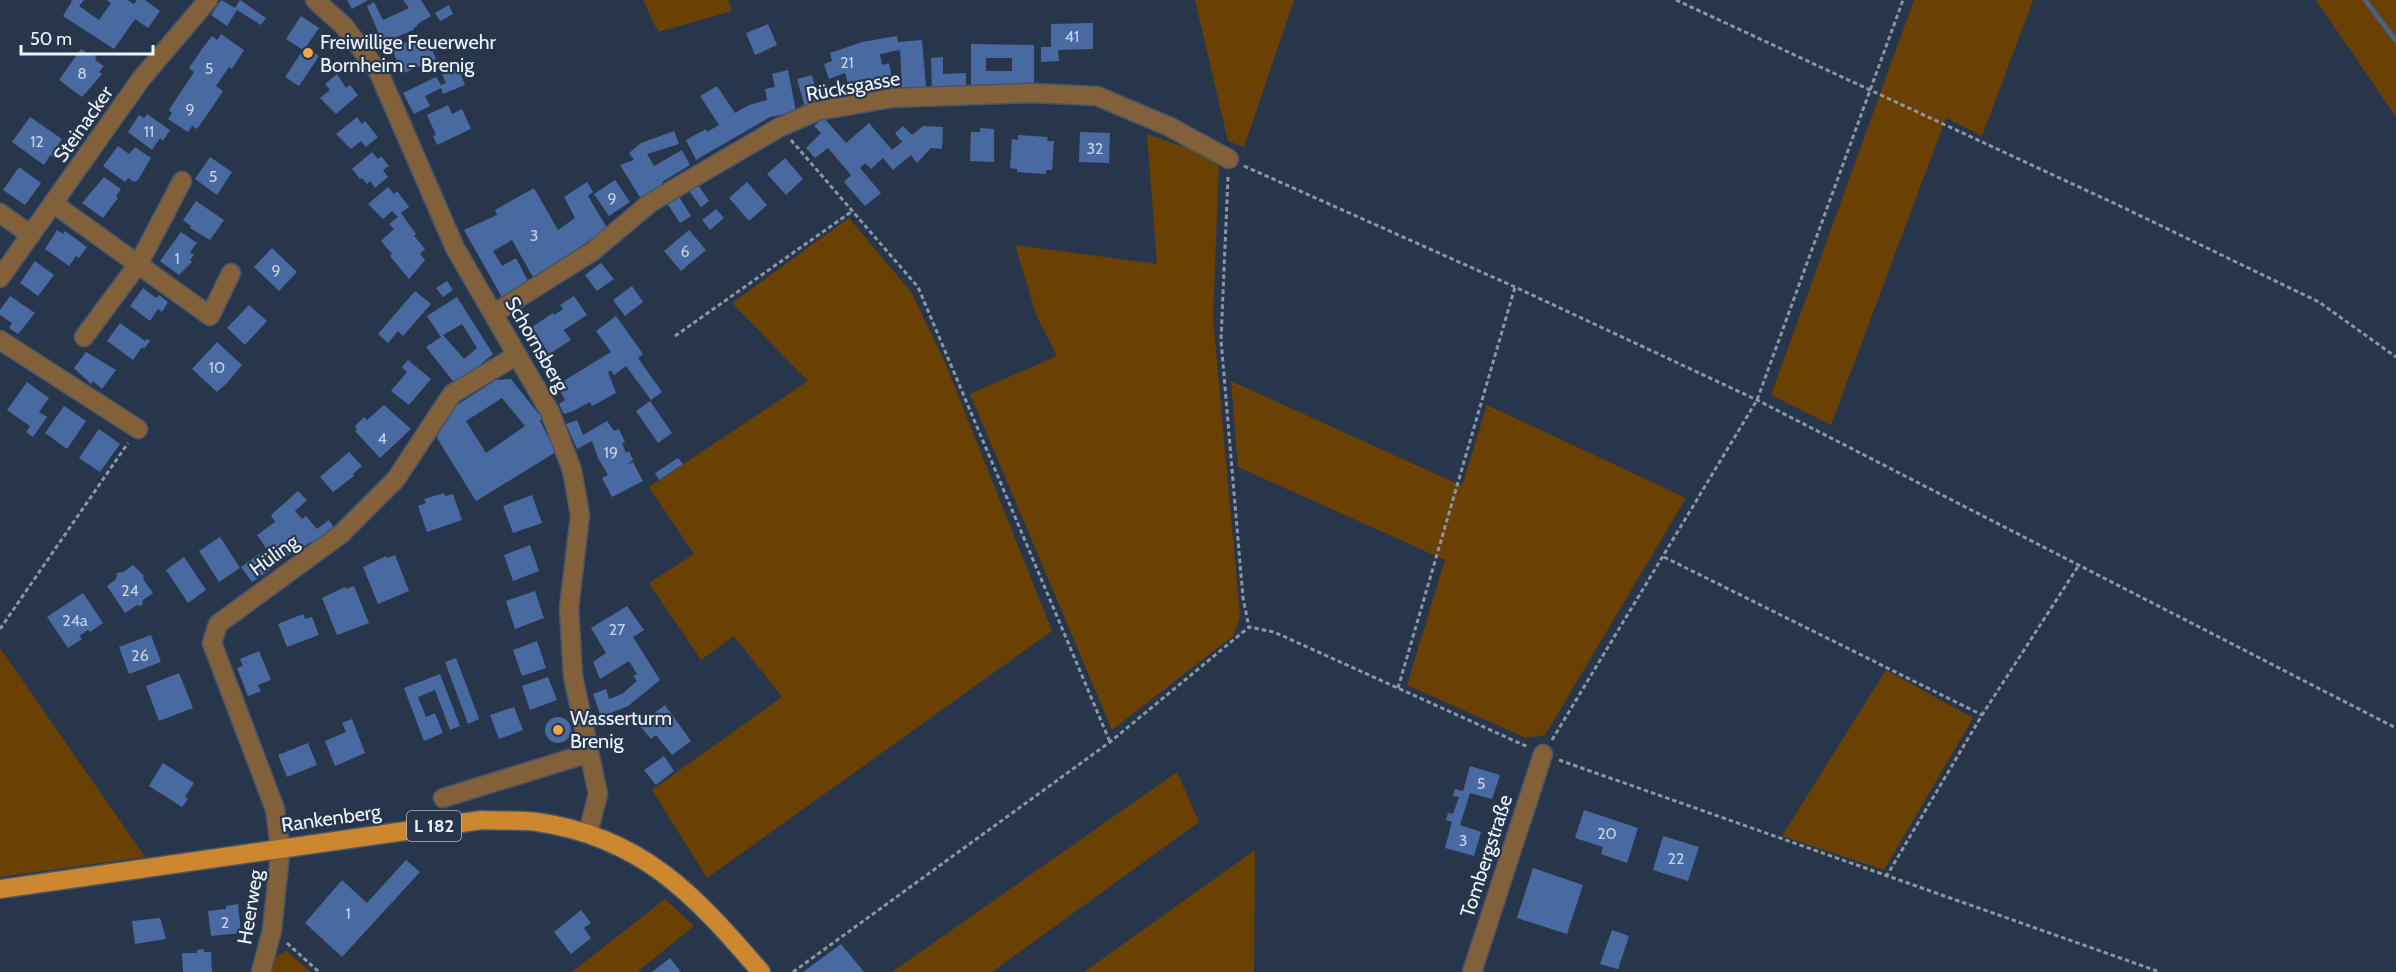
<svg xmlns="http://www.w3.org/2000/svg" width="2396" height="972" font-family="Cabin,sans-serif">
<rect width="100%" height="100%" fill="#28364c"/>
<path fill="#6b4103" d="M643,0H728L732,11L658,32Z
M1195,0H1294L1244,147L1228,141Z
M1914,0H2033L1982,136L1946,118L1831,425L1771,395Z
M2316,0H2396V117Z
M1147,134L1219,159L1213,318L1240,616L1233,636L1112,730L970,394L1057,356L1037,317L1015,245L1157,264Z
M849,218L911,292L944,360L1052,631L707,878L652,790L782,697L734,636L701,660L649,583L694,554L649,487L808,381L732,303Z
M1231,381L1462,486L1487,405L1686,498L1545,735L1526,738L1407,685L1445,560L1238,467Z
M0,648L145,857L0,877Z
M1886,670L1973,718L1884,870L1782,836Z
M1177,772L1199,822L992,972H892Z
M1255,850L1254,972H1084Z
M665,899L694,926L637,972H572Z
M286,951L311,972H270L273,958Z"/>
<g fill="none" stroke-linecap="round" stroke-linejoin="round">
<path stroke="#4a6084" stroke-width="5" d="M2365,0L2396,41"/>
</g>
<path fill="#486aa0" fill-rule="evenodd" d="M70,0H84L79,6L99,20L111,3L107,0H127L134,4L137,0H145L160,11L148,28L135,19L114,49L63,16L72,1Z
M221,0L235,8L240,0L266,18L261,25L237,10L227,26L211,15Z
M347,0H368L352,9Z
M403,0H421L431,16L419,23L413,30L383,43L367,6L374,2L383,20L409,8Z
M449,5L453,14L440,21L435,13Z
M301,16L319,28L306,47L319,56L299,86L285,77L303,50L286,39Z
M1093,23V49L1058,50L1059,61L1041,62V47H1051V24Z
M768,24L777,45L755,55L746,33Z
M221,34L244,50L232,69L229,67L216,86L223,91L211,109L197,129L192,126L188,132L168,119L172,113L169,110L194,72L189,68L202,49L212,36L217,40Z
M897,36L898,42L922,40L926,87L902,89L900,50L880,54L882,65L889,63L894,89L873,93L869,78L848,83L845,73L829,79L824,64L832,61L830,53L862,42Z
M414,39L417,46L428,41L436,59L402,74L392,48Z
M971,44L1034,45V87H971ZM986,58H1012V71H986Z
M81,49L90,55L91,53L97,58L95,60L104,66L99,72L102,74L82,97L59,80Z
M943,57V74L966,73V87L932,88L931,58Z
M458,68L465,85L443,94L441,88L425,96L430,106L414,114L403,93L436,77L441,85L446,83L442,74Z
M788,70L796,112L770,117L696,160L686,140L706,129L707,132L719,125L700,96L717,86L735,113L749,105L767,100L765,89L775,87L772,74Z
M337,74L346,88L350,85L358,95L336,114L320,98L330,90L325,84Z
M812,75L819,103L805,107L797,79Z
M448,105L452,114L462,109L471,129L437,145L433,136L436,135L427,115Z
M147,114L170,130L163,141L160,138L152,150L128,132L139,115L144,118Z
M30,117L62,139L55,149L58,150L53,157L50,155L44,165L12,142Z
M357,117L362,124L365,121L378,137L366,147L361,141L351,149L336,134Z
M824,118L846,143L869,123L892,150L902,142L895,133L903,126L912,135L923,126L943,127L942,149L931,148L917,163L911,155L893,170L883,158L871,169L865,163L860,168L881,193L865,206L844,182L851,175L828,148L815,158L806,148L821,133L814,126Z
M980,128L994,129V162L970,161L971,132H980Z
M674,131L679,144L647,154L654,166L682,150L690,165L662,182L663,185L641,199L620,165L634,160L629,153L641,143Z
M1080,132L1110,133L1109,163L1079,162Z
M1018,135L1048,137L1047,141H1054L1052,170H1046V174L1017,172V169L1010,168L1012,139L1018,140Z
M118,146L129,154L135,147L151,158L138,180L134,182L128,178L125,182L103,166Z
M372,152L378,159L381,156L389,166L383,170L388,177L375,188L370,181L367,184L362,178L360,179L352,169Z
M210,157L232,172L217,195L195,179Z
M785,158L803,179L786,195L767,174Z
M19,167L41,183L25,205L3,190Z
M104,177L121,189L116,196L118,198L103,218L82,203Z
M615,180L630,202L609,216L594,194Z
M587,182L593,192L588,196L607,228L534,279L512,240L493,251L502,266L516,258L529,283L503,299L464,230L497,215L495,210L534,188L558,230L575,218L564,197Z
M696,182L709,201L701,207L687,188Z
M747,182L767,205L749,221L729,198Z
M388,187L394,194L397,191L409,207L401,213L416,234L414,236L425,249L420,254L425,260L409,279L390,256L392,254L381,241L394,229L389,224L398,217L392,211L383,219L368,204Z
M676,192L691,216L680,223L665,200Z
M196,201L224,220L210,240L190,228L191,226L183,220Z
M716,209L724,218L710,230L702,220Z
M57,230L63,234L65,231L87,247L79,258L76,256L69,266L45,249Z
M689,230L706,250L681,271L664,251Z
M181,232L197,243L190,252L194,255L190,260L192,262L179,275L160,261Z
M272,248L297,272L279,291L254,267Z
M35,261L54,275L38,296L20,283Z
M601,263L614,279L597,291L585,275Z
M447,281L453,290L443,297L436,288Z
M632,286L643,302L625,316L613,300Z
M143,288L156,298L159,295L168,302L162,312L158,309L150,321L130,306Z
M415,291L431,304L403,336L398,331L388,343L378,334Z
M10,296L35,313L18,334L9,328L12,323L0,315V310Z
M574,296L587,315L564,330L571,340L549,354L532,327L553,313L554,315L563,309L560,305Z
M457,297L493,354L456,385L426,347L441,337L427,316ZM462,324L477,348L464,359L443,335Z
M249,305L267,321L245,345L227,328Z
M616,316L643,354L638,358L662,392L651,400L626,366L614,375L611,370L608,372L616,393L592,406L590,402L573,411L564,414L559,404L565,400L557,385L611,352L596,331Z
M120,323L145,341L147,339L150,341L144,349L142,347L133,360L107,341Z
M217,342L242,365L227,383L217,392L192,369Z
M86,352L116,370L102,389L93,381L91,384L74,368Z
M408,360L431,379L409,405L391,391L407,372L402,367Z
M511,379L542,418L540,421L556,452L476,501L437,438L439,427L446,412L496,380ZM502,398L525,426L486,453L466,421Z
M27,382L49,398L39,412L47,417L33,437L26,432L30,426L7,410Z
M650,401L672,433L658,443L636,411Z
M384,405L411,429L380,458L355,431L357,429L355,426L364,417L367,420Z
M64,406L86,421L67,449L45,433Z
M577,420L583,435L607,421L614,431L619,429L625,442L622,443L626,453L629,451L633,460L626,465L633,462L643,481L612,497L602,478L608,475L598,458L592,441L577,449L566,424Z
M99,429L120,444L100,472L79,458Z
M349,452L362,466L353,474L354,476L333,492L320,477Z
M678,458L683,464L659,480L655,473Z
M298,491L307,500L295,511L302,519L306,516L317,529L329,520L335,530L314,546L311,542L276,563L257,535L275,522L271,515Z
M444,493L445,496L453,494L462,520L427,532L418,506L426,503L424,499Z
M532,495L542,523L513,533L503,506Z
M220,537L240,568L219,582L199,551Z
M530,545L539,571L513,581L504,555Z
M259,554L268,562L265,564L270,570L252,582L241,567Z
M395,555L409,591L378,604L363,567L386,556L387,558Z
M184,557L206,590L188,603L166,570Z
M133,565L144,576L143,579L153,593L143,600L142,606L137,605L125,613L107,586L116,579L117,573L123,572Z
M354,586L369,623L337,635L322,598L345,587L346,589Z
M535,591L544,618L515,629L506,601Z
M83,593L103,623L90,632L88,630L79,636L82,639L68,648L47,617Z
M627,606L644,630L633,637L660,680L628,706L601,717L593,694L606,689L609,699L622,694L637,681L633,676L637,674L629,661L600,679L593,662L606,653L591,628Z
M303,614L305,619L312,617L319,635L287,647L278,624Z
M151,635L161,662L129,674L119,647Z
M537,641L546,668L522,676L513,650Z
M259,651L271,680L258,685L261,691L248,696L237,668L243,666L240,659Z
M456,658L479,719L468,724L445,662Z
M179,673L193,708L159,721L146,686Z
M440,674L460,726L450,730L435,690L418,697L426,717L435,713L443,733L424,741L404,688Z
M548,677L557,700L530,710L522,686Z
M665,705L691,741L672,755L656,735L651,739L639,725Z
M514,707L523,730L499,739L490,715Z
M545 730a13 13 0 1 1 26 0a13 13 0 1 1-26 0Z
M352,719L365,753L335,766L325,741L346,732L342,723Z
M308,743L317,765L287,777L278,755Z
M664,756L674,771L656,785L644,770Z
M163,763L194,783L185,797L188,799L182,807L149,786Z
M1470,766L1500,775L1492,799L1470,793L1460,825L1481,832L1474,856L1445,848L1452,822L1446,820L1448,813L1453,814L1459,797L1453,796L1455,789L1463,791Z
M1584,810L1638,828L1627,863L1601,854L1603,847L1575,838Z
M1663,836L1699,847L1688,881L1653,870Z
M406,860L420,872L342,957L305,923L342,880L367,903Z
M1533,868L1583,885L1567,934L1517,918Z
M238,904L241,933L211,936L208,911L226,909V906Z
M581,910L591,923L584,928L591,938L571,954L554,932Z
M160,918L166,939L135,944L132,921Z
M1612,930L1629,936L1618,969L1600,964Z
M841,944L864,972H803Z
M204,949V952H211L212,972H183L182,953H197V950Z
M670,958L681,972H652Z"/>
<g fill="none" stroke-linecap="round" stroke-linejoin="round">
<g stroke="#485468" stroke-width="21">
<path id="minor" d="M315,0L344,26L379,73L455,248L550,412L572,470L580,515L569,608L573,676L598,794L588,833
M54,204L210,316L231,273
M0,213L31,235
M0,278L141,79L208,0
M493,314L593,251L650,203L780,127L817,111L892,98L1031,93L1097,96L1170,127L1229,159
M84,337L139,263L182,181
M0,340L138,429
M443,798L589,753
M261,972L272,930L279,864L280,847L275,809L212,643L218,624L341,534L396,479L452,394L517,355
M1472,972L1543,754"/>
</g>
<g stroke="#485468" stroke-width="21">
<path id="major" d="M0,889L482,820C500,821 519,820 537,822C642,837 695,895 761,972"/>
</g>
<path stroke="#8c96a5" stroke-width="3" stroke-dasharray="4.5 3" stroke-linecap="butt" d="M1676,0L2120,206L2319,302L2396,357
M791,140L918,287L1110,742
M1244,166L1515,287L1757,400L2396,728
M1228,177L1221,340L1243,598L1249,627
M675,336L851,212
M1664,557L1982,715
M0,629L128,443
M1398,688L1515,287
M1552,740L1757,400L1903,0
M1559,760L2160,972
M1886,877L1982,715L2079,565
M287,943L319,972
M793,972L1110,742L1249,627L1274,632L1528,747"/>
<use href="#minor" stroke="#82603a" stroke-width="18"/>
<use href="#major" stroke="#cd872e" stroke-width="18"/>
</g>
<g fill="#f3a443" stroke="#28364c" stroke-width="2">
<circle cx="308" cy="53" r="6"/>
<circle cx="558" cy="730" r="6"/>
</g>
<g text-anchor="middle" stroke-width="4.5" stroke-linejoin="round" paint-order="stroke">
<g font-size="16" fill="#c4d2e5">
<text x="1072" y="42">41</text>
<text x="847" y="68">21</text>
<text x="209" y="74">5</text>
<text x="82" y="79">8</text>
<text x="190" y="115">9</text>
<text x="149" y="137">11</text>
<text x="37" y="147">12</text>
<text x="1095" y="154">32</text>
<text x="213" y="182">5</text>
<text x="612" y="204">9</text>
<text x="534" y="241">3</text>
<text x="685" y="257">6</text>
<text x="177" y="264">1</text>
<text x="276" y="276">9</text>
<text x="217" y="373">10</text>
<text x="382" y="444">4</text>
<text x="611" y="458">19</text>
<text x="130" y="596">24</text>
<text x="75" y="626">24a</text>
<text x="617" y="635">27</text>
<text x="140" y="661">26</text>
<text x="1481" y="789">5</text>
<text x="1607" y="839">20</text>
<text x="1463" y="846">3</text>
<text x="1676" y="864">22</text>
<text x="348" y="919">1</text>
<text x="225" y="928">2</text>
</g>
<rect fill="#28364c" stroke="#b3bbc7" stroke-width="1.5" x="407" y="811" width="54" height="30" rx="4.5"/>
<g font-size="18" font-weight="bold" fill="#eef4fc">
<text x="434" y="832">L 182</text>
</g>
<g font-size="20" fill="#eef4fc" stroke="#28364c" text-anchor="start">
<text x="320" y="49">Freiwillige Feuerwehr<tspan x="320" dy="23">Bornheim - Brenig</tspan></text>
<text x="570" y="725">Wasserturm<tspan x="570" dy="23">Brenig</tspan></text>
</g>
<g font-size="20" fill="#eef4fc" stroke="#28364c">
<text transform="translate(853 86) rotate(-10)" y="7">Rücksgasse</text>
<text transform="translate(83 124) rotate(-55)" y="7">Steinacker</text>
<text transform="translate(537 344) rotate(60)" y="7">Schornsberg</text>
<text transform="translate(274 555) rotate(-36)" y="7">Hüling</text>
<text transform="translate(331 818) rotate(-8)" y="7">Rankenberg</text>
<text transform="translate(1486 856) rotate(-72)" y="7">Tombergstraße</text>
<text transform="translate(250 907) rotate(-81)" y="7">Heerweg</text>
</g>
</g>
<path d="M21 45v9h132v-9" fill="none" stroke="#eef4fc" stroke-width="3"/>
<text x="30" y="45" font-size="18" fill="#eef4fc" stroke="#28364c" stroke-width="4.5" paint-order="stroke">50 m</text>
</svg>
